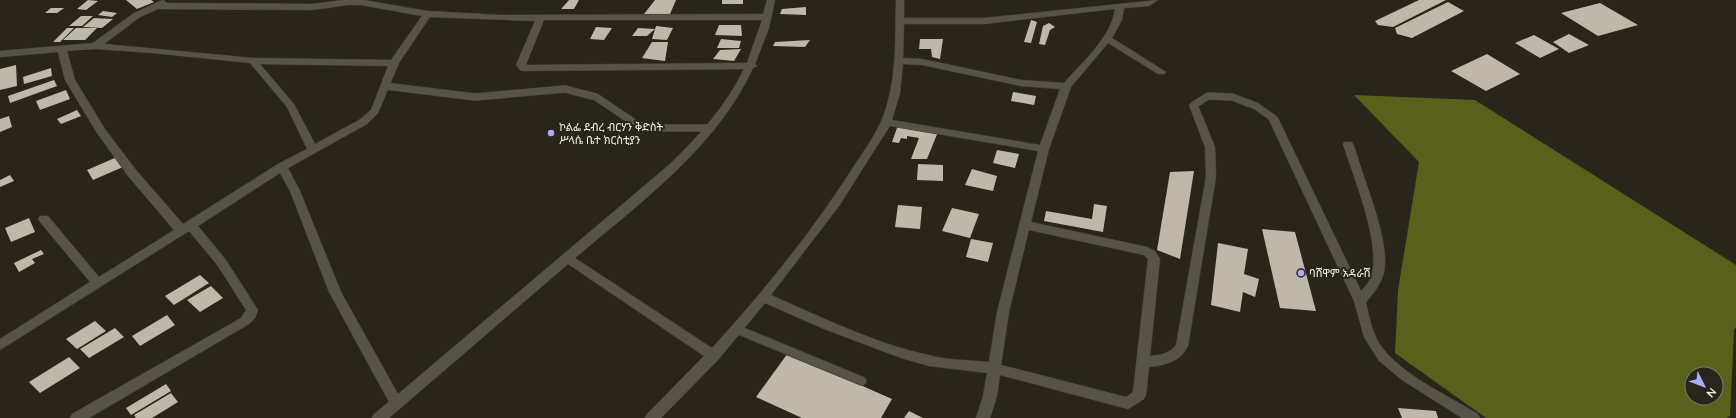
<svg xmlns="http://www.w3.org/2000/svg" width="1736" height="418" font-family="'Nunito Sans','Noto Sans Ethiopic',sans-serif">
<rect width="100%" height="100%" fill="#29251a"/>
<path fill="#58611b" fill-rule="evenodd" d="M1354,95L1475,100L1736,265V327L1734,330L1730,416L1727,418H1486L1395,353L1398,290L1419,162ZM1692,374H1716V398H1692Z"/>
<path fill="#c0b7ab" d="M88,0L98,1L86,10L77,9Z
M126,0H151L154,2L137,9Z
M569,0H579L574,9H561Z
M655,0H676L670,14H644Z
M722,0H743V4H722Z
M1419,0H1446L1393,27L1378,25L1375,21Z
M1448,2L1464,11L1412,38L1397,34L1395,28Z
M1600,3L1638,25L1598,36L1561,13Z
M806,7V15L780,14L782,9Z
M51,8H64L57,13H45Z
M103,11L117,13L112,17L98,15Z
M81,16H93L82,26H69Z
M94,18L113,19L102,28L83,27Z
M1031,20L1037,22L1031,43L1024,42Z
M1049,23L1055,27L1050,30L1045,45L1039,44L1043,26Z
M719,25H741L742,36L715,35Z
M656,26L673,28L667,40L652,39Z
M596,27L612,28L604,40L590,39Z
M67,28H74L60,42H53Z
M76,28H97L85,40H63Z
M638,28L655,29L647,36H632Z
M1569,34L1589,45L1569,53L1553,42Z
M1534,35L1559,49L1540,58L1515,43Z
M721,39L741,41L739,48H717Z
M920,39H943L940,59L932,57L931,49H919Z
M810,40L805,47L773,46L775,42Z
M652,42H668L665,61L642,58Z
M741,49L734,61L713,59L720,50Z
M1487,54L1520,74L1486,91L1451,71Z
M16,65L17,86L0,90V69Z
M51,68L52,76L24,84L23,77Z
M54,80L57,86L10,103L8,96Z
M66,90L70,99L40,110L36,101Z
M1013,92L1036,96L1034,105L1011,101Z
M77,110L81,116L61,124L57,119Z
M9,116L12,127L0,132V119Z
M898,125L938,132L927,159H911L919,138L907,136V139L901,138L899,143L892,142Z
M997,150L1019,154L1015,168L993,163Z
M117,157L123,167L93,180L87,170Z
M918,164L943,165V181L917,180Z
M972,169L997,176L993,191L965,185Z
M1194,171L1180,259L1157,250L1170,172Z
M10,175L14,181L0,187V180Z
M1094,204L1107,206L1103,232L1044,221L1046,211L1092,219Z
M898,205L922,207L920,229L895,227Z
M952,208L979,214L970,238L942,231Z
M29,218L35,232L11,242L5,228Z
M1262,229L1295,232L1316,311L1280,308Z
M971,239L993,243L988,262L966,257Z
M1218,243L1248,249L1244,274L1259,279L1255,297L1243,292L1240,312L1211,305Z
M41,250L44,254L32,259L35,263L19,272L14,263Z
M200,275L209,283L174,305L165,296Z
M211,286L223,298L200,312L187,300Z
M167,315L175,325L140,346L132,336Z
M95,321L106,331L77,349L66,339Z
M115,328L124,337L89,358L80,349Z
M788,353L892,399L881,418H802L756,397Z
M69,357L80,368L40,393L29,382Z
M166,384L171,391L131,415L126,408Z
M171,393L178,402L152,418H136L134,415Z
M1398,408L1436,411L1438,418H1402Z
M909,411L923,418H904Z"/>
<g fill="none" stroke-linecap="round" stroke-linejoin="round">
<g stroke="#444037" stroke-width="8">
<path id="service-far1" d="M385,86L475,97L565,89L596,97L636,124L647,128H711
M1194,105L1208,96L1232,97L1256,106L1273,118"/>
</g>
<g stroke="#444037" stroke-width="10">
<path id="service" d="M736,329L862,381"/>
</g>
<g stroke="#444037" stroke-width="1">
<path id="minor" d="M163,0L167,3L312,4L344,0H364L427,11L501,15L763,14L767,0H775L769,28L755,64L757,66L753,68C716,148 641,202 575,258L712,348C763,292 813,231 854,166C866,148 880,129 886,108C897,73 895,35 896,0H904V18H984L1158,0L1149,6L1124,8L1122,20L1112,38L1166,72L1164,74H1158L1108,43L1071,87L1049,149L1031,222L1147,247L1155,251L1160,259L1150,356C1160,355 1169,354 1176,345L1206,177L1205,147L1189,105L1194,102L1197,103L1215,147L1216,177L1188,346C1180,362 1166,365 1149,367L1146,395L1144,399L1128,409L1000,375L997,396L990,418H976L983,396L987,373L929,366L901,358L824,329L765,303L718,360L661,418H645L647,414L704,356L568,264L389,418H372L374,414L389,402L329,292L290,191L280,173L198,226L226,260L256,307L258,310L255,318L249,324L89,418H70L72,414L241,318L246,310L218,266L189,231L0,350V339L90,282L40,222L38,219L40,216H48L99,277L174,230L128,176L97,133L65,80L58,52L0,57V51L93,43L134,13ZM348,5H361L422,16L391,60L253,58L104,44L140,17L158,9L312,10ZM1115,9C1111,38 1082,62 1064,83L1021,80L922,59L903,58L904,24H984ZM430,17L535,21L516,65L520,70L523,71L744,69C726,106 699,136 670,164L398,394L341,292L300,191L288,168L367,124L378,113L399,63ZM544,20H762L747,63L526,65ZM95,49L153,53L250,63L287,107L307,149L278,164L183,224L136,170L105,129L75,80L67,51ZM260,64L388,66L371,110L359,120L315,144L294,104ZM903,64L922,65L1021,86L1060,89L1040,145L892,120L900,93ZM890,126L1038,151L997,312L989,362C969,360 947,360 928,355C874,343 821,317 771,295L839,206ZM1029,230L1144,255L1148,259L1133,392L1126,397L1001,365L1009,312Z
M1273,115L1278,118L1361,291C1366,286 1371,280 1372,273C1380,240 1353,176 1343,144L1344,142H1352C1356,149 1358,159 1361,168C1370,195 1390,246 1384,273C1381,284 1373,294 1366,302C1369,316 1372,331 1379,343C1398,373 1447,395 1478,414L1480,418H1462L1402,380L1379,361L1364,337L1354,301L1268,118Z"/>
</g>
<use href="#service-far1" stroke="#585347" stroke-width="7"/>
<use href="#service" stroke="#585347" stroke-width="8"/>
<use href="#minor" fill="#585347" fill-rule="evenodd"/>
</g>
<g fill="#abaffb" stroke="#29251a" stroke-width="1.5">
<circle cx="551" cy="133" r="4"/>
<circle cx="1301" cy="273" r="4"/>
</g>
<g text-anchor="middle" stroke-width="4" stroke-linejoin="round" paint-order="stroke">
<g font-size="11" fill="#f3f0e9" stroke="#29251a" text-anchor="start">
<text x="559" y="131">ኮልፌ ደብረ ብርሃን ቅድስት<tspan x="559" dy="13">ሥላሴ ቤተ ክርስቲያን</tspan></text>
<text x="1309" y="277">ባሸዋም አዳራሽ</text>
</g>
</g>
<g transform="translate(1704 386) rotate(132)"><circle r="19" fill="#29251a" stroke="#7a766d"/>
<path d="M0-3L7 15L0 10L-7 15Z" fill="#abaffb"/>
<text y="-6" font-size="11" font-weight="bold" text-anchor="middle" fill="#f3f0e9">N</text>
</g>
</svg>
